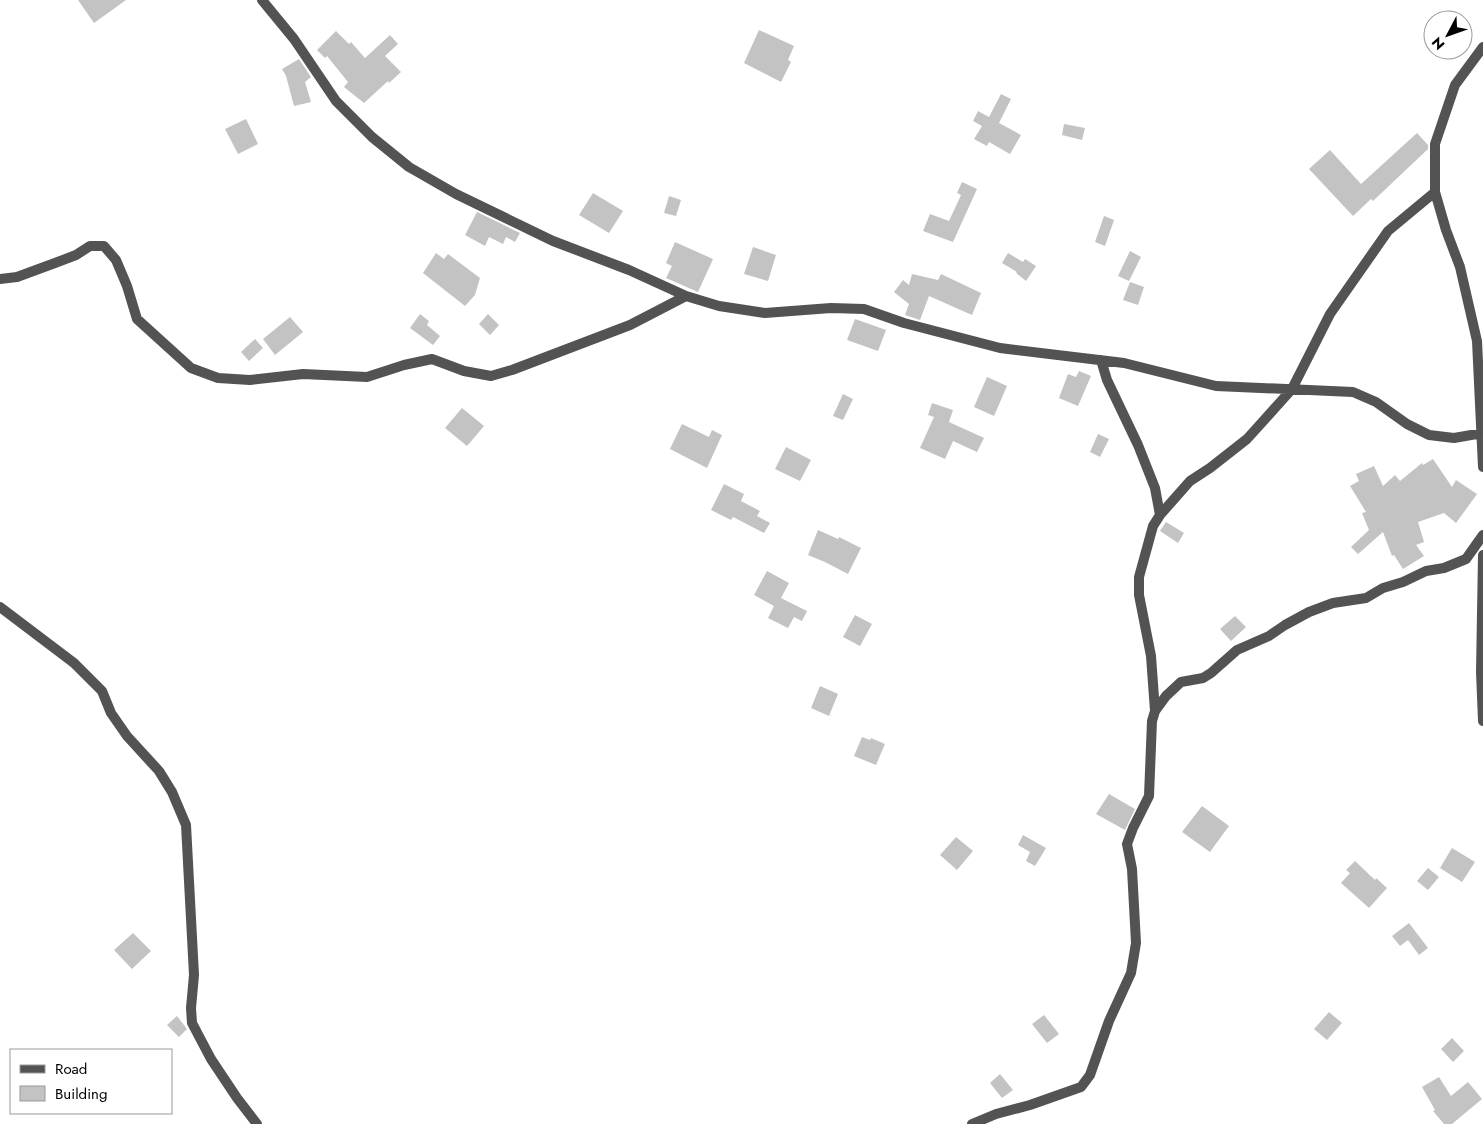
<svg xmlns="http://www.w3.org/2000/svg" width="1483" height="1124" font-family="Jost,sans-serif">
<rect width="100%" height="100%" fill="#fff"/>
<path fill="#c3c3c3" d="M78,0H126L94,23Z
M759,30L794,46L788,60L791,62L781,82L744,63Z
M336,31L349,44L351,42L365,58L390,35L398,44L385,56L401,72L389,83L388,81L364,103L344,87L348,82L327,56L325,58L317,50Z
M299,59L311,77L305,82L311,102L294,106L286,76L282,69Z
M1001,94L1011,99L999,123L1021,135L1010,154L989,142L987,146L974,139L982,126L973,121L978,111L989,117Z
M246,119L258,144L238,154L225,129Z
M1064,124L1085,128L1082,140L1062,135Z
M1417,133L1428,145V149L1373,201L1371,199L1353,216L1309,169L1330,150L1361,184Z
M962,182L977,189L953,242L923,231L930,214L949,221L961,195L957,193Z
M593,193L623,211L609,233L579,215Z
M669,196L681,200L676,216L664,213Z
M477,212L520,233L515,242L506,237L503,244L489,237L485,246L465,235Z
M1104,216L1114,220L1105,246L1095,242Z
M675,242L713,259L698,292L666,278L672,266L666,263Z
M753,247L776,255L768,281L744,274Z
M1130,251L1141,257L1129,281L1118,276Z
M436,253L444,259L448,254L480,278L475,295L465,306L423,273Z
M1008,253L1023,262L1025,259L1036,266L1026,281L1016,273L1017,272L1002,263Z
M912,274L938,280L941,274L981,293L972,315L929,296L920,320L905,315L909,304L894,292L903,280L909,285Z
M1130,282L1144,287L1138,305L1123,300Z
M420,314L429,321L427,325L440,336L433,345L410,328Z
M488,314L499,325L490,335L479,324Z
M290,317L303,332L275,355L263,339Z
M855,319L886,330L878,351L847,340Z
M255,339L263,348L249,361L241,352Z
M1079,371L1091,376L1078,406L1059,398L1068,374L1076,377Z
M987,377L1007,386L994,416L974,407Z
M843,394L853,399L843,420L833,416Z
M932,403L953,410L949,422L984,438L977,452L953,441L945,459L920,448L934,417L928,415Z
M462,408L484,426L467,446L445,428Z
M682,424L709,437L712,430L722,435L707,468L670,449Z
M1098,434L1109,439L1100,457L1090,452Z
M786,447L811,460L800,481L775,469Z
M1433,459L1452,487L1456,480L1477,494L1456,523L1444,513L1418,522L1424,542L1416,545L1424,556L1403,569L1394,555L1392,556L1383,532L1358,554L1351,547L1369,530L1362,513L1366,512L1350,486L1359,481L1356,474L1374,466L1383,486L1395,475L1400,481L1422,463L1423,465Z
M724,484L744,494L741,501L760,511L757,516L770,523L764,533L733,517L731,520L711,510Z
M1166,522L1184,533L1178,543L1160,531Z
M818,530L838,539L839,537L861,548L848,574L825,562L808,555Z
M767,571L789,583L781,598L807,611L802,621L794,617L788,628L768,618L774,606L754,595Z
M855,615L872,624L860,646L843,637Z
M1235,616L1246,627L1231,641L1220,629Z
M820,686L838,694L829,716L811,708Z
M862,737L870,740L871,738L885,744L876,765L854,756Z
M1109,794L1135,809L1125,830L1096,814Z
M1202,806L1229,826L1210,852L1182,832Z
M1023,835L1046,848L1035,866L1026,861L1030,852L1018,845Z
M956,837L973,851L957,870L940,855Z
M1452,848L1475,862L1462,882L1440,868Z
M1355,861L1375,880L1376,878L1387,888L1369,908L1341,883L1350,873L1346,870Z
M1428,868L1439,877L1428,890L1417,881Z
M1409,923L1428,948L1419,955L1408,940L1400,946L1392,936Z
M133,933L151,951L132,969L114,950Z
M1329,1012L1342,1023L1327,1040L1314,1029Z
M1044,1015L1059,1034L1047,1043L1032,1024Z
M177,1016L187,1029L179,1037L167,1025Z
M1452,1038L1464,1051L1453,1062L1441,1049Z
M1000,1074L1013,1090L1002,1098L990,1083Z
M1439,1077L1451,1096L1468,1082L1482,1099L1452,1124H1444L1433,1111L1435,1110L1422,1087Z"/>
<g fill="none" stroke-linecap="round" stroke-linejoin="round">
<path stroke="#535353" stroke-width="10" d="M262,0L294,39L336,101L372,137L409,167L456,194L553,241L629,270L686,296L719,306L765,313L831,308L864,309L904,323L1000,348L1124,363L1216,386L1353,392L1376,402L1407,424L1429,435L1454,438L1483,433
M1483,47L1455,85L1435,144V192L1446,230L1460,267L1477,341L1483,467
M0,279L17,277L55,263L76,255L90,246H104L116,260L127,286L137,319L191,368L218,378L250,380L303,374L367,377L404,365L432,359L464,371L491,376L512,370L630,325L686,296
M1101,360L1107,380L1138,445L1155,488L1160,515
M1483,555L1481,672L1483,721
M0,607L74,663L102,691L111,713L127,736L159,771L172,792L186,825L194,975L191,1008L192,1023L211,1059L237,1098L257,1124
M1155,711L1166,696L1181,682L1203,678L1211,673L1237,650L1269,636L1285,625L1309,612L1333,603L1366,598L1383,588L1403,582L1426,571L1444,568L1466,559L1483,535
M972,1124L996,1114L1030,1105L1081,1087L1090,1075L1109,1021L1131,973L1136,943L1132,869L1127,844L1133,828L1149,796L1152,721L1155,711L1151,656L1139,595V577L1153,526L1160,515L1190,481L1210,468L1247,439L1292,389L1330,314L1388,231L1435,192"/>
</g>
<rect x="10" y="1049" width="162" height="65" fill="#ffffff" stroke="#999999"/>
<rect x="20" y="1065" width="25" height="8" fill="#535353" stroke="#999999"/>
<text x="55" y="1074" font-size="15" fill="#000000">Road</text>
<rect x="20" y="1086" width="25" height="15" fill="#c3c3c3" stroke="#999999"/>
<text x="55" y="1099" font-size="15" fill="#000000">Building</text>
<g transform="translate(1448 35) rotate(229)"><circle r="24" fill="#ffffff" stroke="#999999"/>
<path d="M0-4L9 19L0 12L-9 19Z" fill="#000000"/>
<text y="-8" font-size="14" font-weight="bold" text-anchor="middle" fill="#000000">N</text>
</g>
</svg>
